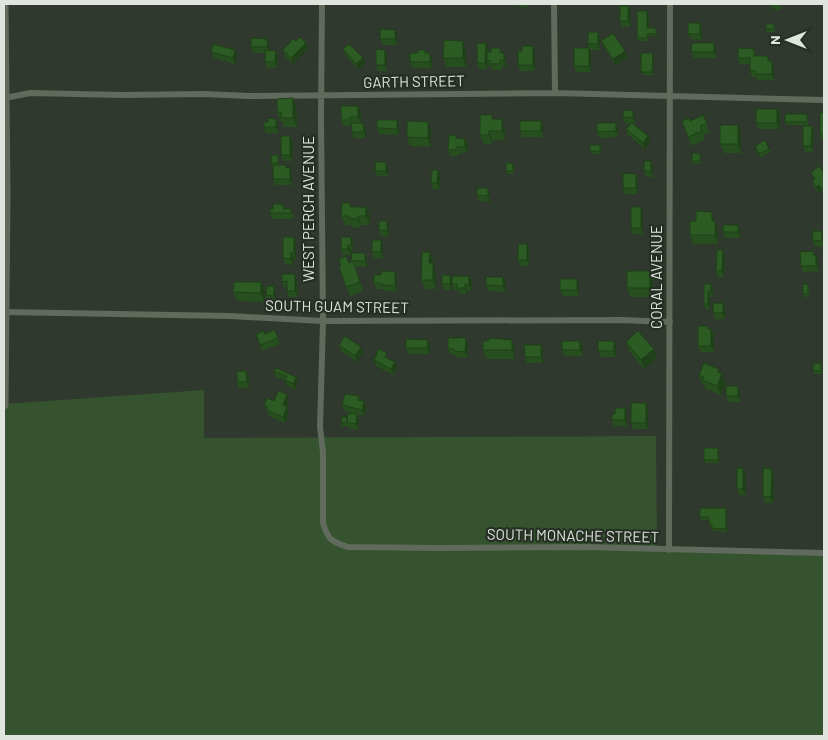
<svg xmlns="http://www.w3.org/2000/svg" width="828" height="740" font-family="Barlow,sans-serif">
<rect width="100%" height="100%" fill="#2f392d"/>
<path fill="#35532f" d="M204,390V438L656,436L657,551L824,550V736H4V404Z"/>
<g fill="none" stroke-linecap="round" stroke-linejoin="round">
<path stroke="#606a5d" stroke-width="6" d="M322,4L321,116L323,321L320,427L323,452V523C328,540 332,542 348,547L438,548L584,547L824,553
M554,4L555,93
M5,98L30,93L123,95L203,94L249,96L555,93L824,100
M4,312L230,316L323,321L622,320L670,322
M669,550L670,4"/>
<path stroke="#606a5d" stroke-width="9" d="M4,405L6,193L4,4"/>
</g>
<path fill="#264e1e" d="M517,4H527V7H519Z
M771,4H781V10L773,9Z
M647,11L649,14V28H656L657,31V36H648V41H638L637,38Z
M631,12V27H622L620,21Z
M700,23L702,29V40L691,39L688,34Z
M774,24L775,27V32H767L766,29Z
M395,30L397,36V45H383L380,39Z
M598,32L600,38V50H590L588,44Z
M267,39L269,45V51L278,57L277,68H267L265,62V53H253L251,47Z
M296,41L308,49L293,64L285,56L283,50Z
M463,41L466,50V67H447L443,58Z
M601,41L625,51L627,57L615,65L604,47Z
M486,43L488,49V52H491L500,48L502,53L506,59V66H502V70H493L491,66L489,67L488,62L487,69H479L477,63Z
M343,49L363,58L365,64L359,70L345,55Z
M716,49V58H694L691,52Z
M754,49L756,56L769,61L774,67V80H757L756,77H752L750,71V64H740L738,58Z
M385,50L387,56V71H378L376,65Z
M425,50L427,53H430L432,59V68H412L410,62L418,53Z
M211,52L237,56L235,64L214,58Z
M535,52V71H520L518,65Z
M591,54V72H576L574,66Z
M654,56L653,75H642L641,72Z
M293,98L296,107L297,127H284L282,121H280L277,112Z
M358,106L361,112V123H363L366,129V138H354L352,132L351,126H343L341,120Z
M777,109L780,115V129H758L756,123Z
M824,113V140H822L820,134Z
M807,114L808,117V125H786L785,122Z
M703,115L710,132L704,135L705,140L691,146L682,121H690Z
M635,116V123H632L648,136L651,142L645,149L628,135L626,129L631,123L625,124L623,118Z
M493,119L505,128V140H492V144H484L480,135Z
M397,120L399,126V135L379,134L377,128Z
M541,121L543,127V137H522L520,131Z
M616,123L618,129V137L599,138L597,132Z
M278,125V133H266L264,127Z
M812,126L814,132L813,152H805L803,146Z
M431,131V147L410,146L407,137Z
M741,134V153H724L720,144Z
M290,136L293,142L292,161H283L281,155Z
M457,138L465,139L468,144L467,153H458V156H450L448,150Z
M600,145L601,148V154H591L590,151Z
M755,146L769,149L771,152L760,157Z
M701,157V164H693L692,161Z
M279,158V165H286L287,168L292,174V185H275L273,179V166H272L271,163Z
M651,161L653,167V177H646L644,171Z
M514,166V174H507L506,171Z
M388,168V176H377L375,171Z
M811,173H824V195L822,191L819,193L814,187L812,181L814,180Z
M636,174L638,180V194H625L623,188Z
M440,176L439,189H433L431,183Z
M490,194V202L479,201L477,195Z
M283,204L285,209H291L293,215V219H272L270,213L273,209Z
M352,207H366L370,216V225H361V228L352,227L351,225H345L341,216Z
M641,207L643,213V234H633L631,228Z
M712,212L718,230V244H693L690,235L696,221Z
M387,221L389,227V237L381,236L379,230Z
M738,225L740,231V238H725L723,232Z
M824,237V247L815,246L812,240Z
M381,240L383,246V258H374L372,252Z
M296,243V259H294L293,265L285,264L283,258Z
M353,243V251H351V255H343L341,249Z
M527,244L529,250V266H520L518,260Z
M813,251L815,255H816L818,261L819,271L803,272L801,266Z
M725,256L724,277H718L716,271Z
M367,259V267H355L363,291L350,296L339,267L352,262Z
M433,261L436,272V289H425L421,280Z
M650,271L653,280V297H630L627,288Z
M295,274L297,280L298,297H289L287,291V287H284L282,282Z
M450,275L452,281L469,276L472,282L471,291L467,290V294H460L458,290H454L452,284V290H444L442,284Z
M397,277V292L385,291L384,289H376L374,283Z
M503,277L506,283L505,292L488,291L486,285Z
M704,284H711L713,290V297H710V309L706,310L704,304Z
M808,284L809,287V297H804L803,294Z
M579,285V296H563L560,290Z
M274,286L276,292V302L268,301L266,295Z
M265,291L264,302L237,301L233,292Z
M723,303L725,309V319H715L713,313Z
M709,329L714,335V352H701L698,346Z
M275,330L280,344L262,351L256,334H265Z
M512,340L515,349V359H486L483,350Z
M614,341L616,347V357H601L598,351Z
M626,342L657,358L644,369L629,351Z
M468,344V358L456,357L455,355H450L448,349Z
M339,345L361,347L364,353L357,362L341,351Z
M541,345L543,351V363H527L525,357Z
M430,346V354H408L406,348Z
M583,347V356H564L562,350Z
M389,359L397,368L394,375L376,366L374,360Z
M821,363L822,366V374H814L813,371Z
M276,368L298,383L295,390L287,386L285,380L276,377L274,371Z
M721,374H722L726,383L721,395L706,389L704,384H702L699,375Z
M249,377V388H239L237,382Z
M740,392V402H728L726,396Z
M287,394L289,400L287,407L289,413L285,423L269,416L264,405Z
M359,396L360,400L364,401L366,407L364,416L357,414L359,420L358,430L349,428L348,426H342L341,423L347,417L356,414L344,411L342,405Z
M648,409V429H633L631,423Z
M627,414V426H614L612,420Z
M718,448L719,451V463H705L704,460Z
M746,474V495H739L737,489Z
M774,475L773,503H765L763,497Z
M727,511V532L713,531L712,527H710L709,524V520H701L700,517Z"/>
<path fill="#1f4018" d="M628,6L631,12V27L628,21Z
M647,11L649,14V31L647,28Z
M700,23L702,29V40L700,34Z
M395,30L397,36V45L395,39Z
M598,32L600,38V50L598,44Z
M267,39L269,45V53L267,47Z
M463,41L466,50V67L463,58Z
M306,43L308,49L293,64L291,58Z
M486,43L488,49V61H487V69L485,63Z
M714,43L716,49V58L714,52Z
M533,46L535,52V71L533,65Z
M589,48L591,54V72L589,66Z
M235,50L237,56L235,64L233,58Z
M385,50L387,56V71L385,65Z
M276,51L278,57L277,68L275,62Z
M625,51L627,57L615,65L613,59Z
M430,53L432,59V68L430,62Z
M504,53L506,59V66L504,60Z
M653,53L654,56L653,75L652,72Z
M363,58L365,64L359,70L356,64Z
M772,61L774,67V80L772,74Z
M293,98L296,107L297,127L293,118Z
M358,106L361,112V123L358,117Z
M777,109L780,115V129L777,123Z
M633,110L635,116V123L633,117Z
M276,119L278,125V133L276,127Z
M502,119L505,128V140L502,131Z
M397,120L399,126V135L397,129Z
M541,121L543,127V137L541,131Z
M428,122L431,131V147L428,138Z
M363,123L366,129V138L364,132Z
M616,123L618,129V137L616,131Z
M738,125L741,134V153L738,144Z
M812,126L814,132V141L812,135Z
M489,131L492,140V144L489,135Z
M811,135L813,141V152L811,146Z
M290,136L293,142L292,161L290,155Z
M648,136L651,142L645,149L643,143Z
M465,139L468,144L467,153L465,147Z
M651,161L653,167V177L651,171Z
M386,162L388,168V176L386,171Z
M290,168L292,174V185L290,179Z
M438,170L440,176L439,189L437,183Z
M636,174L638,180V194L636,188Z
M819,185L822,191L819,193L816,187Z
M488,188L490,194V202L488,196Z
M366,207L370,216V225L366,216Z
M641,207L643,213V234L641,228Z
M712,212L718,230V244L715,235L712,221Z
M358,216L361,225V228L358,219Z
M387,221L389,227V237L387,231Z
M738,225L740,231V238L738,232Z
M822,231L824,237V247L822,241Z
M294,237L296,243V259L294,253Z
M351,237L353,243V251L351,245Z
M381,240L383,246V258L381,252Z
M527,244L529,250V266L527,260Z
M348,245L351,251V255L348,249Z
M723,250L725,256L724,277L722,271Z
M430,252L436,272V289L433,280L429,263Z
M291,253L294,259L293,265L291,259Z
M365,253L367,259V267L365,261Z
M816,255L818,261L819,271L816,266Z
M650,271L653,280V297L650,288Z
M395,272L397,277V292L395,286Z
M295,274L297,280L298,297L295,291Z
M450,275L452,281V290L450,284Z
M469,276L472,282L471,291L469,285Z
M503,277L506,283L505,292L503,286Z
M577,279L579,285V296L577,290Z
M261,282L265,291L264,302L261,293Z
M465,284L467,290V294L465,288Z
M711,284L713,290V297L711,291Z
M274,286L276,292V302L274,296Z
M708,291L710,297V309L708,304Z
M723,303L725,309V319L723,313Z
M711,329L714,335V352L711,346Z
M466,338L468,344V358L465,352Z
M428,340L430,346V354L427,348Z
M512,340L515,349V359L512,350Z
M580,341L583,347V356L580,350Z
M614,341L616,347V357L614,351Z
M541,345L543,351V363L541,357Z
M361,347L364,353L357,362L355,356Z
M654,349L657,358L644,369L641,360Z
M395,362L397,368L394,375L391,369Z
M719,369L722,376V374L726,383L721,395L717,386L718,372Z
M246,371L249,377V388L247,382Z
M296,377L298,383L295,390L293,384Z
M738,386L740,392V402L738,396Z
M287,394L289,400L285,411L283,405Z
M364,401L366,407L364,416L362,410Z
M646,403L648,409V429L646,423Z
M287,407L289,413L285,423L283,417Z
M625,408L627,414V426L625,420Z
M357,414L359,420L358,430L356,424Z
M718,448L719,451V463L718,460Z
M743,468L746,474V495L743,489Z
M772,469L774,475L773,503L771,497Z
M726,508L727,511V532L726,529Z"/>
<path fill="#2c5b23" stroke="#1f4018" d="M620,6H628V21H620Z
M637,11H647V28H656V34H647V38H637Z
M688,23H700V34H688Z
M766,24H774V29H766Z
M380,29L395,30V39H380Z
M588,32H598V44H588Z
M613,33L625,51L613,59L601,41Z
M300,37L306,43L291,58L283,50L293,39L296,41Z
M251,38L267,39V47H251Z
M444,40L463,41V58H443Z
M477,43H486L485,63H477Z
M692,43H714V52H691Z
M213,44L235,50L233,58L211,52Z
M349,44L363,58L356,64L343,49Z
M522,46H533V65H518V51H522Z
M491,48H500V53H504V60H500V64H490V60L487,61V52H491Z
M574,48H589V66H574Z
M738,48L754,49V56H768V61H772V74H755V71H750V58H738Z
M376,49L385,50V65H376Z
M265,50L276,51L275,62H265Z
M418,50H425V53H430V62H410V53H418Z
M641,53H653L652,72H641Z
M293,98V118H281V112H277V99Z
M341,106H358V117H350V120H341Z
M756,109H777V123H756Z
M633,110V117L623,118V111Z
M820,113H824V134H820Z
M785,114H807V122H785Z
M480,115H492V119H502V131H489V135H480Z
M703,115L707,123L700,126L702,131L688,137L682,121L689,118L690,121Z
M268,118L276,119V127H264V122H268Z
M377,120H397V129L377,128Z
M407,121L428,122V138L407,137Z
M520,121H541V131H520Z
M351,123H363L364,132H352Z
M597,123H616V131L597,132Z
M632,123L648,136L643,143L626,129Z
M720,125H738V144H720Z
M803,126H812L811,146H803Z
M449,135H456V138L465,139V147H456V150H448Z
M281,136H290V155H281Z
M765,140L769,149L759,154L755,146Z
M590,145H600V151H590Z
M692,153L700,154V161H692Z
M271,155H278V163H271Z
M644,161H651V171H644Z
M375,162H386V171H375Z
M506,163H513V171H506Z
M273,165H286V168H290V179H273Z
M819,166L824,173V191L819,185L816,187L812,181L815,179L811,173Z
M432,170H438L437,183H431Z
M623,173L636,174V188H623Z
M477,188H488V196L477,195Z
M342,203H350V207H366V216H358V219L349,218V216H341Z
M273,204H283V209H291V213H270V209H273Z
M631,207H641V228H631Z
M696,211L712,212V221H715V235H690V221H696Z
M379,221H387V231L379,230Z
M723,225H738V232H723Z
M813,231H822V241L812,240Z
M283,237H294V253H291V259L283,258Z
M341,237H351V245H348V249H341Z
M372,240H381V252H372Z
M518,244H527V260H518Z
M717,250H723L722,271H716Z
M813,251V255H816V266H801L800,252Z
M422,252H430L429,263H433V280H421Z
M352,253H365V261H351Z
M346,256L349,263L353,261L360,282L346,287L339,267L341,266L339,259Z
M381,271L395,272V286L382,285V283H374V275H381Z
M627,271H650V288H627Z
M282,274H295V291H287V281L282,282Z
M442,275H450V284H442Z
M452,276H469V285L465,284V288H457V284H452Z
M486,277H503V286L486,285Z
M560,279H577V290H560Z
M234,282H261V293L233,292Z
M704,284H711V291H708V304H704Z
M803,284H808V294H803Z
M267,286H274V296L266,295Z
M713,303H723V313H713Z
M698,326H708V329H711V346H698Z
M275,330L278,338L260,345L256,334L264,331L265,334Z
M638,331L654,349L641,360L626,342Z
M345,336L361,347L355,356L339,345Z
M461,337L466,338L465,352L454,351V349H448V338H461Z
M489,338L512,340V350H483V341H488Z
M406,339L428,340L427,348H406Z
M562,341H580V350H562Z
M598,341H614V351H598Z
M524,345H541V357H525Z
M379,349L387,353L385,357L395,362L391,369L374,360Z
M704,363L719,369L718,372L722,374L717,386L702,380L704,377L699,375Z
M821,363V371H813V364Z
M276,368L296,377L293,384L285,380L287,376L274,371Z
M237,371H246L247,382H237Z
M726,386H738V396H726Z
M278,391L287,394L283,405L287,407L283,417L267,410L268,407L264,405L267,398L274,401Z
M345,394L359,396L358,400L364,401L362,410L342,405Z
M631,403H646V423H631Z
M615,408H625V420H612V414H615Z
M348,413L357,414L356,424L347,422Z
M342,417H347V423H341Z
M704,448H718V460H704Z
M737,468H743V489H737Z
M763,468L772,469L771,497H763Z
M700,508H726V529L712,528V524H709V517H700Z"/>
<g text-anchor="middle" stroke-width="4.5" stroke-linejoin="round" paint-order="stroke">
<g font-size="15" fill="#dfe5de" stroke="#252f24">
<text transform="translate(414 82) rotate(-1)" y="5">GARTH STREET</text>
<text transform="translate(309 209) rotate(-90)" y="5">WEST PERCH AVENUE</text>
<text transform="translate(657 277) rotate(-90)" y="5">CORAL AVENUE</text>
<text transform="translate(337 307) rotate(1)" y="5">SOUTH GUAM STREET</text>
<text transform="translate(573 536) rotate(1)" y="5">SOUTH MONACHE STREET</text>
</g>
</g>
<rect width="828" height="740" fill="none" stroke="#dfe5de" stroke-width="10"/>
<g transform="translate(788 40) rotate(270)" stroke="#252f24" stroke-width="4" paint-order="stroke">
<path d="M0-4L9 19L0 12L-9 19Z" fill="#dfe5de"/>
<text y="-8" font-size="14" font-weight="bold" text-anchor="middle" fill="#dfe5de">N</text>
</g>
</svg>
